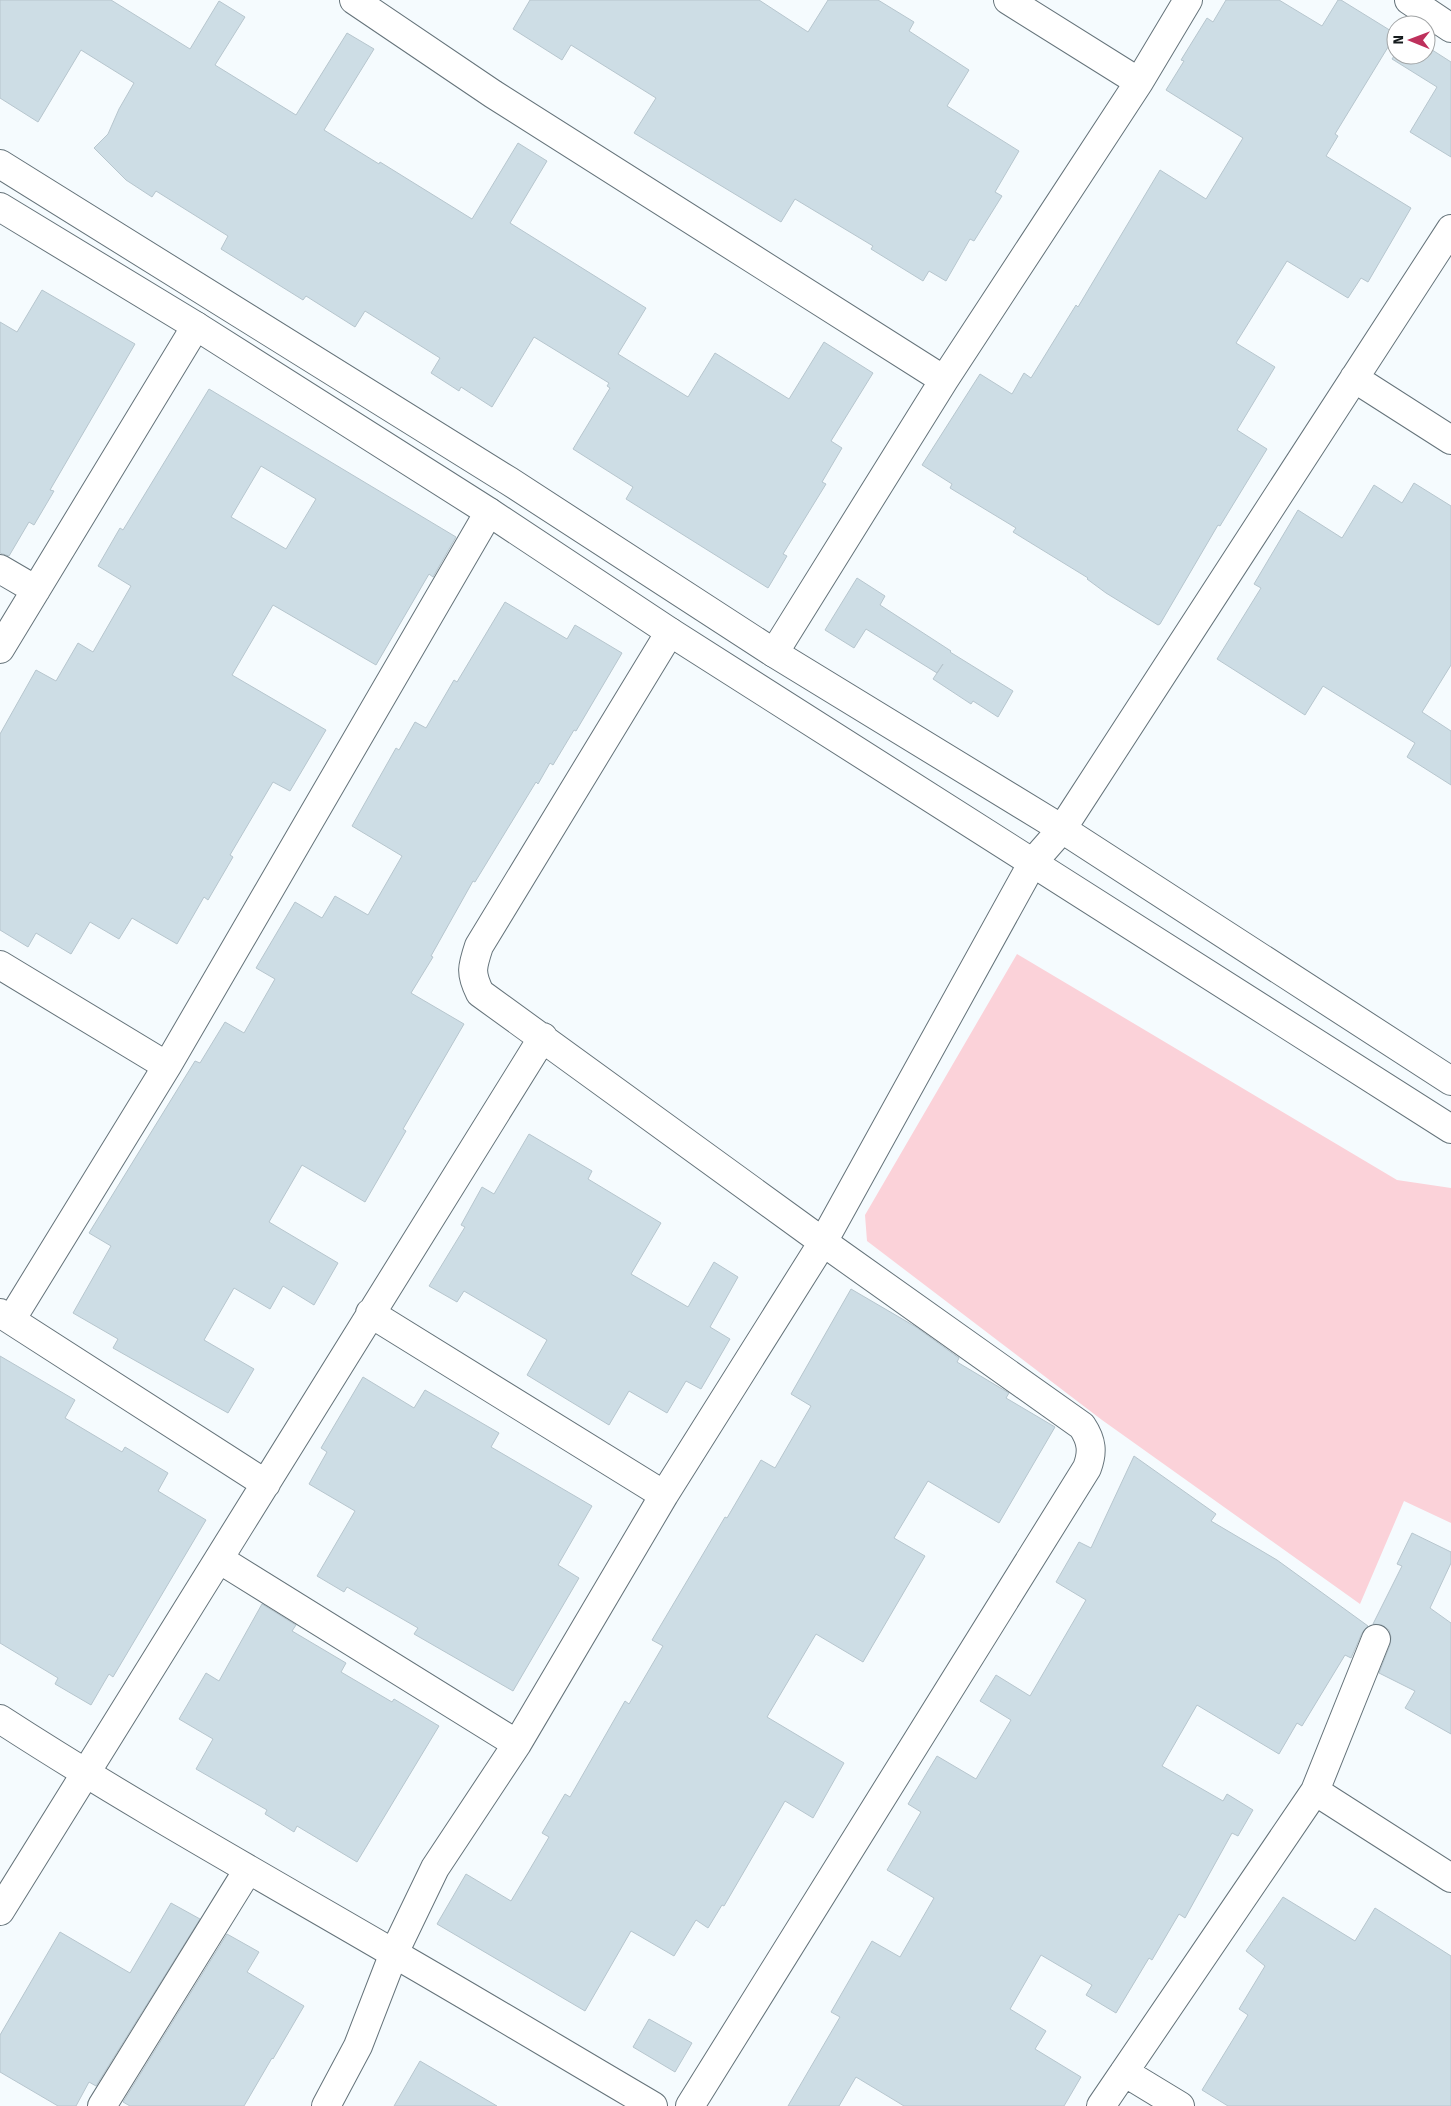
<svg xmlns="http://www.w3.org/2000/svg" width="1451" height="2106" font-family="'Fira Sans',sans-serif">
<rect width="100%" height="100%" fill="#f5fbfe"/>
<path fill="#fbd2d9" d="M1017,954L1397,1180L1451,1188V1523L1404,1501L1360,1604L1102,1420L867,1241L865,1215Z"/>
<path fill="#cddde5" stroke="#b7c6ce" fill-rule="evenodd" d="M0,0H111L190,49L219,1L245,17L215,65L296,115L347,33L374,49L324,130L379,164L380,162L472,219L518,143L547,161L510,223L646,308L618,354L688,397L715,353L789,399L824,342L873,373L831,441L842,448L822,482L826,484L783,554L787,556L768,588L626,499L633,487L573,449L610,388L607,386L609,383L534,337L492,407L461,387L459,391L431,373L440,358L365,311L355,327L306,296L303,300L221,249L228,236L156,191L152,197L126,180L94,148L108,134L119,109L134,83L81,50L38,122L0,98Z
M530,0H759L808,32L828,0H878L914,22L909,31L969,70L947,106L1019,151L995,192L1002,196L974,241L970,239L946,281L929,271L923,281L871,249L873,246L795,199L781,222L634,133L656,98L571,45L562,60L513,29Z
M1226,0H1279L1322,26L1338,0H1341L1396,34L1335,134L1338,136L1326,156L1411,208L1368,282L1361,278L1348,298L1287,261L1236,343L1275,367L1237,430L1267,449L1220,526L1218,525L1160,624L1158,625L1106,593L1087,579L1088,578L1013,532L1016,528L950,488L952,484L922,465L980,374L1012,394L1024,373L1031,378L1076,305L1078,307L1160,170L1206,199L1243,138L1166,90L1184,61L1181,60L1207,18L1213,22Z
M1426,46L1451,62V157L1410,132L1437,87L1392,59L1396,53V55H1426Z
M42,290L135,344L50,490L54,491L34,525L29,522L9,556L0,553V322L17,332Z
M209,389L456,537L433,577L429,574L376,665L273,605L232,675L326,730L290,791L273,782L230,855L233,857L208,900L204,897L177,944L132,918L119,939L90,922L71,954L36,933L28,947L0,930V734L36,670L56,681L78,643L93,652L131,586L98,566L120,528L123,530ZM261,466L316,499L286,549L231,517Z
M1414,483L1451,506V665L1422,712L1451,731V785L1407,757L1415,743L1323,686L1305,715L1217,659L1261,588L1254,584L1298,510L1342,538L1374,485L1402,503Z
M857,578L885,596L880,605L951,651L950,652L1013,691L998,717L973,701L971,704L933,679L943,664L937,673L866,629L854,648L825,630Z
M505,602L567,639L575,625L622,653L576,731L574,730L553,765L550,763L538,784L536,782L475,882L473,881L431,956L433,957L411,993L464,1024L403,1129L406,1131L365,1202L302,1165L269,1222L338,1263L314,1305L283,1286L270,1309L234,1288L204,1340L254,1369L228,1413L113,1348L118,1339L73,1313L111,1246L89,1233L195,1061L200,1063L225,1022L244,1033L275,979L256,968L295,902L322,918L335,896L368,915L402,856L352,826L396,748L399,750L415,722L426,728L454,680L457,682Z
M529,1134L592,1171L588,1179L661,1223L631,1274L688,1307L714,1262L738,1277L710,1327L730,1339L701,1389L686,1381L667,1413L629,1391L609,1425L527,1375L547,1340L464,1291L457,1302L429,1286L465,1227L461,1225L482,1187L494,1194Z
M851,1289L916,1327L959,1358L957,1362L1009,1393L1006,1398L1055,1427L999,1523L928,1481L894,1538L925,1556L863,1662L816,1634L767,1717L844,1763L813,1818L785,1801L724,1906L722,1905L708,1928L696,1920L674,1956L631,1931L585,2011L437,1924L466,1874L511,1901L549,1837L542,1833L565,1794L570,1797L625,1701L629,1704L663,1646L652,1640L725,1517L727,1518L761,1460L775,1468L811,1406L791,1394Z
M0,1356L75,1400L65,1418L122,1452L125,1447L168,1473L158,1491L206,1520L113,1677L109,1674L91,1705L55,1684L58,1678L0,1643Z
M363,1377L414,1408L425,1390L499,1433L491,1447L592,1506L558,1565L579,1578L513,1691L414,1634L418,1628L347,1587L344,1592L317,1576L355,1511L309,1484L327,1452L321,1448Z
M1134,1456L1216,1514L1211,1521L1277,1560L1368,1626L1362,1633L1351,1658L1345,1655L1302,1726L1297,1723L1279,1754L1197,1705L1162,1766L1223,1801L1227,1794L1253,1810L1238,1836L1232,1833L1185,1918L1179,1914L1152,1960L1149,1958L1116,2013L1086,1995L1092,1985L1041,1955L1010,2009L1046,2031L1035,2049L1081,2077L1064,2106H904L856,2077L839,2106H788L840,2017L831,2012L872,1941L900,1957L934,1898L887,1870L921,1812L908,1804L937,1756L976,1779L1011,1720L980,1701L996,1675L1030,1696L1086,1600L1056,1582L1079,1542L1091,1548Z
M1412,1533L1451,1552V1563L1430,1608L1451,1623V1734L1405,1708L1415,1691L1379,1673L1390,1645L1391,1637L1389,1630L1382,1625L1373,1624L1402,1566L1397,1564Z
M262,1604L296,1625L292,1631L346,1663L341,1672L392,1702L394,1699L439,1726L357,1862L297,1826L294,1832L265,1814L267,1810L196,1769L213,1739L179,1719L206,1673L219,1681Z
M1283,1897L1355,1941L1375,1908L1451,1956V2106H1228L1202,2090L1248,2015L1239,2009L1265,1966L1246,1951Z
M171,1903L200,1919L96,2086L89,2082L76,2106H58L0,2072V2035L60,1932L130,1973Z
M227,1934L259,1952L247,1972L304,2006L273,2059L272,2058L244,2106H130L123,2102Z
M649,2019L692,2043L675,2072L633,2047Z
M420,2061L497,2106H394Z"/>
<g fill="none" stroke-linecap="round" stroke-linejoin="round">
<g stroke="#65737a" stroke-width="30">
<path id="minor" d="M354,0L493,94L944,380
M1008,0L1139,82
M1409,0L1451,28
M1354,378L1451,440
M0,569L36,590
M670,632L479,946C472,967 470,973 480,993L823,1242L1082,1426C1092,1441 1093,1452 1087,1468L690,2106
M0,649L196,326
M774,653L944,380L1139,82L1188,0
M0,965L167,1066
M0,1313L266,1484
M370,1313L664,1495
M11,1320L167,1066L489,512
M219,1559L517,1744
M1315,1791L1451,1878
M0,1911L543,1037
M1124,2072L1180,2106
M102,2106L248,1870
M326,2106L358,2046L394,1953L435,1868L517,1744L664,1495L823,1242L1033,862L1062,829L1451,229
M1101,2106L1315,1791L1376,1639"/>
</g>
<g stroke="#65737a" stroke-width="30">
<path id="tertiary" d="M0,1719C128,1802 261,1876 393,1953C480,2003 566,2055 653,2106"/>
</g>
<g stroke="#65737a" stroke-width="30">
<path id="secondary" d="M0,164L509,481L774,653L1062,829L1451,1081
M0,207L196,326L489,512L670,632L1451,1129"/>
</g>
<use href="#minor" stroke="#fff" stroke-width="28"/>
<use href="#tertiary" stroke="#fff" stroke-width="28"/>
<use href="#secondary" stroke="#fff" stroke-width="28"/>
</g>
<g transform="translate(1411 40) rotate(271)"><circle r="24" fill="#ffffff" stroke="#a1a4a5"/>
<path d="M0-4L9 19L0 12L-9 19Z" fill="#be305c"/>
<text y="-8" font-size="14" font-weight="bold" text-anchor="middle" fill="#151b1d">N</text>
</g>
</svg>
